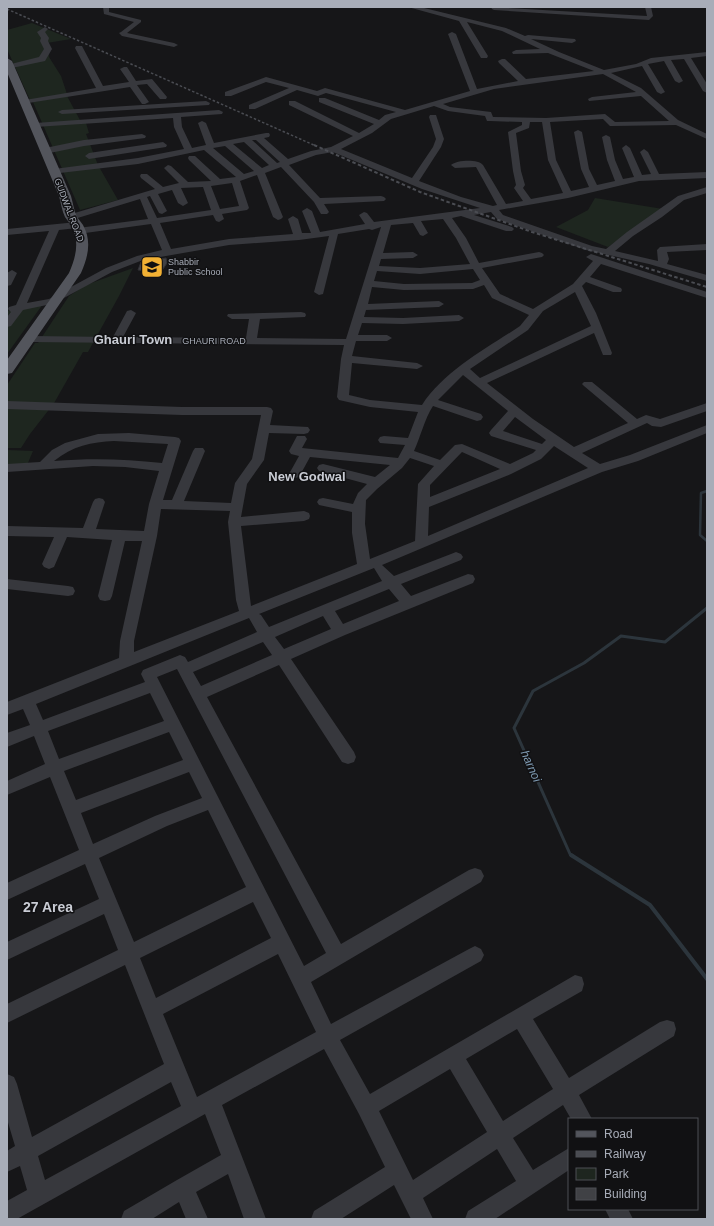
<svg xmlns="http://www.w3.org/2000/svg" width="714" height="1226" font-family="Helvetica,sans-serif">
<rect width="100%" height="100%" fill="#161618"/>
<path fill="#1e261f" d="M32,23L71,39L47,43L49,57L61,76L67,94L30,100L7,49V30Z
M67,96L81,122L86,123L89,133L86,134L98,165L118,200L80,210L33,102Z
M595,198L663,209L608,247L556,227L588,210Z
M133,268L119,296L88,352H83L53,405L7,403V385L35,343H38L69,296L86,285Z
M43,304L7,354V311L27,306Z
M7,406L51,407L30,434L21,448H7Z
M7,450L33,451L27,465L7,466Z"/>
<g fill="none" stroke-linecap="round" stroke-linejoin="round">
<path stroke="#2c353c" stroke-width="2.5" d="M707,491L701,493L700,535L707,541"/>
<path stroke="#2c353c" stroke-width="3" d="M573,856L570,854L514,728L533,691L584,663L621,636L665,642L707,608"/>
<path stroke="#2c353c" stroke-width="4" d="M571,855L650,905L707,979"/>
</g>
<path fill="#404145" stroke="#303034" d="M166,258L167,263L161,272L138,270L141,262Z"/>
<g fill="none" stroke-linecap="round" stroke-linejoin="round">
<path fill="#37383d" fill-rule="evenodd" d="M103,7H109V12L141,20V22L127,33L174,43L178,45L174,47L122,36L119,33L121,32L134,22L104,14Z
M408,7H420L506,28L525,36L528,35L575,39L576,41L572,43L531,39L559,52L604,70L636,64L651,58L707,52V56L691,58L707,84V93L703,91L684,59L671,60L683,81L679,83L675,81L664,61L648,64L665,92L661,94L657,92L642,66L611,73L641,88L678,120L707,134V139L676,125L613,126H610L603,119L550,122L556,160L571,191L589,187L581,169L574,132L578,130L582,132L589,169L597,185L615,181L607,160L602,137L606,135L610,137L615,160L623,179L634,177L622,148L626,145L630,148L642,175L651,174L640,152L644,149L648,152L659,174L707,172V178L639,181L568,198L499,210L503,215L592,246L606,249L627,232L678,196L707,187V193L684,200L662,217L633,236L615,251L658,261L657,250L660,247L707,244V250L667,252L669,259L667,264L707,275V281L649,264L586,250L497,219L491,212L474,215L512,227L514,229L512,231H506L461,216L452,218L466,238L479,263L539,252L542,253L544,255L542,257L482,268L500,294L533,309L573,284L593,261L586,257L591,254L707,292V298L601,264L590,277L621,288L622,290L621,292H613L586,282L582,286L596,313L612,353L611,355H603L594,333L487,383L533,419L574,447L628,423L584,386L582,384L584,382H592L637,419L646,415L660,419L707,403V411L661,427L652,426L647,423L582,453L600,464L630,455L707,425V433L638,461L602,472L382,565L394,576L451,554L456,552L461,554L463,557L461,560L401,584L411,596L468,574L473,575L475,579L473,583L345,635L291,659L354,752L356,757L354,762L348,764L342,762L279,665L207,697L341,944L469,870L475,868L481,870L484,876L481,882L311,982L331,1024L469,949L475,946L481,949L484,955L481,961L340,1040L370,1094L575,975L582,977L584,984L582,991L533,1019L569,1078L660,1022L667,1020L674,1022L676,1029L674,1036L579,1095L592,1119H571L563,1105L513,1138L533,1170L569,1148V1170L495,1219H465L468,1211L516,1181L497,1149L423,1198L433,1219H411L394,1185L341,1219H311L314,1211L385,1167L359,1114L324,1049L222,1105L266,1219H244L228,1174L196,1192L208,1219H186L179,1202L152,1219H121L124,1211L177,1180L221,1155L205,1114L17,1219H7V1201L27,1190L20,1166L7,1172V1151L15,1146L7,1119V1074L14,1077L17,1084L32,1137L164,1064L125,965L7,1023V1004L118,950L104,914L7,960V942L99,899L85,864L7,900V883L79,850L50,777L7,795V781L45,764L34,736L7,747V733L30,725L23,709L7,715V702L119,658L120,641L142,541H125L112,596L110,600L105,601L100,600L98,596L112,540L67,537L54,567L49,569L44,567L42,564L54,537L7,536V526L83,528L93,502L95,499L99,498L103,499L105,502L96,529L144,531L149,504L159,471L125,467L93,466L7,472V464L40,462L52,450L65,443L98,434L129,433L175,437L179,438L181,441L163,500H172L193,451L195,448H203L205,451L184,501L231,503L235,483L252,459L261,415H182L7,409V401L182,407H267L271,408L273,411L270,425L308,427L310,430L308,433L304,434L269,433L264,460L247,484L241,517L304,511L309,513L310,516L309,519L304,521L241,526L251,606L357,564L352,533V512L319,505L317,502L319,499L323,498L353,504L358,493L367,484L319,471L317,468L319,465L323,464L375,477L390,465L310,457L299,477L295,478L291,477L289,474L299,456L291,454L289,451L297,436H305L307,439L302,448L398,458L405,445L380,443L378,440L380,437L384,436L408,438L418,412L370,407L339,400L337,397L341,359L344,345L30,342L25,339L30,336L113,337L127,311L131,310L136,313L123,337L246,338L249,319H232L227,316L228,314L301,312L305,313L306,315L305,317L260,319L257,338L346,339L381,227L372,230L369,229L338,234L323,294L319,295L314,292L329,236L299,240L229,245L143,260L112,272L62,299L61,302L23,310L11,326L7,327V317L11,312L8,309L9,307L16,305L49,231L7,235V229L77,222L82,225L77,228L59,230L27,303L49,299L106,268L137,256L162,250L151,224L78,234L73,231L78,228L148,219L140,199L71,220L68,219L66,217L68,215L155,189L141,178L140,176L141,174H147L163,187L179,183L164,168L168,165L171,166L188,182L211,181L189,160L188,158L189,156H195L220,179L236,177L204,150L138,164L51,174L50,172L51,170L54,169L138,158L184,149L174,127L173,118L35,127L31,125L35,123L219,110L223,112L222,114L181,117L182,127L192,148L206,145L198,123L202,121L206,123L214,143L266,133H269L270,135L269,137L264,138L288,159L311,151L331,147L353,136L289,105V101H295L359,133L374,124L319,102V98H325L379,120L385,115L396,112L326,93L318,96L297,90L255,109H249V105L289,88L266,82L231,96H225V92L266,77L317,91L325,88L405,110L470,91L448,34L452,32L456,34L477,89L518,81L499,63L498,61L502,59H505L526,79L594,71L548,53L513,54L512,52L516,50L540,49L502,31L467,22L488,56L487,58H481L459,21ZM603,74L636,92L592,97L588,99L589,101L641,96L669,121L615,122L605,114L546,118L493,117L491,112L450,107L443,104L494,89ZM434,106L448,111L485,116L487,121H490L522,122V125L508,132L513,171L516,185L514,188L523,201L506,204L483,165C478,159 457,160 451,165L455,168L476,167L497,205L493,206L461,197L419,181L441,147L444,139L436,115H430L429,117L436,139L433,147L412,178L341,149L372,133L391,119ZM530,122H542L548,160L563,193L531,199L523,188L525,185L521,171L516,133L529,128ZM252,140H256L280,162L277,163ZM244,142L269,165L262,168L233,144ZM225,146L254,171L244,174L213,148ZM333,152L422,189L480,208L374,222L367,213L364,212L359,215L365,224L320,232L312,211L307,208L302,211L311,233H302L298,219L293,216L288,219L293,234L229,239L171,249L160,223L213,215L216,221L219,222L224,219L222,214L247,210L249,208L240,181L257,175L273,217L278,220L281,219L283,217L265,173L281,167L314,202L321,214H327L329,212L324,204L384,201L386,199L384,197L381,196L320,198L289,165L316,155ZM232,183L239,206L220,209L211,186ZM203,187L211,210L157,218L147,197L150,196L159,213L162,214L167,211L158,194L172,190L178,203L183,206L188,203L181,188ZM443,219L456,238L470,264L420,268L379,266L381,259L413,258L418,255L413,252L383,253L391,225L413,223L420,235L423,236L428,233L421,221ZM473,269L480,280L472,283L404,284L374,281L377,271L420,274ZM484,285L492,298L529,315L520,326C486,349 445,370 422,405L370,400L349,395L352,363L417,369L423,366L417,363L352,356L356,341H387L392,338L387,335H358L362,323L403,324L459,321L464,318L459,315L403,318L364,317L366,310L439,307L444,304L439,301L368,304L372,287L404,290L473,289ZM575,292L591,326L480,378L470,369L528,330L543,311ZM463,375L508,411L491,430L489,433L491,436L536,450L533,453L510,464L462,444L455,445L440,460L414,451C421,436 424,420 433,406L477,421L481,420L483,417L481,414L438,400ZM515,417L546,440L542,444L503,431ZM114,441L168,444L162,463C125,459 92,458 54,461C72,446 92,442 114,441ZM554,446L588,468L428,536L429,507L511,474L541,459ZM462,452L500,469L430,497V485ZM410,458L434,466L418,484L415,541L370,559L365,524L366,500L377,489L402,468ZM161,509L230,511L228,522L236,600L239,611L134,652V641L157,536ZM374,568L382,581L269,627L261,615L259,614ZM389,589L399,601L343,624L335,611ZM323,616L331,629L284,649L275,637ZM249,618L257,632L188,662L185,657L180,655L143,670L141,674L145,682L43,720L36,704ZM263,642L272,655L201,686L193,672ZM177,669L326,953L304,966L157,677ZM150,693L164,721L59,759L48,731ZM169,732L183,760L76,800L64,771ZM189,772L202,798L155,816L93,844L81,813ZM208,810L246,887L134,942L99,858L167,826ZM253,902L271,938L156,998L140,958ZM278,954L316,1032L197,1097L163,1014ZM517,1029L553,1089L503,1121L466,1059ZM450,1069L487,1132L413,1180L379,1111ZM171,1082L181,1106L45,1180L38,1156Z
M491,7L647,16L645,7H651L653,16L649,20L494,10L492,9Z
M45,27L48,29L45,32L49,38L48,41L52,49L45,61L7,69V65L39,57L44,49L40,41L41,38L37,32Z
M76,46H82L83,48L103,86L129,82L120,69L124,67H127L136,81L152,79L167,97L166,99H160L147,84L137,85L149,102L145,104H142L130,87L22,104L21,102L25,100L96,88L75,48Z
M206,101L210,103L209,105L62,114L58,112L62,110Z
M142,134L146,136L145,138L84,146L45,154L41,151L45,148L84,140Z
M163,142L167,145L166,147L89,159L85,156L89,153Z
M12,270L17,273L11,285L7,286V273Z
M7,579L68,586L73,587L75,591L73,595L68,596L7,589Z
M605,1209H628L633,1219H610Z"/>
<path fill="#53555c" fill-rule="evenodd" d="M7,58L12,61L71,196C73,203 74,211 77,217C79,220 81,222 83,225C92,241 88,257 81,273L12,373L7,374V360L69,273C76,257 80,241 71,225C69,222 67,220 65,217C62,211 61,203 59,196L7,72Z"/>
<path stroke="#4a4c52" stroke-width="1.5" stroke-dasharray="2.5 2" stroke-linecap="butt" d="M7,9L316,146"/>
<path stroke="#4a4c52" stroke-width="2" stroke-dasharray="3.5 2.5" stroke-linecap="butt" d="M314,145L420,192L532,232L707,287"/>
</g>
<defs>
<g id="school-square" transform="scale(1.15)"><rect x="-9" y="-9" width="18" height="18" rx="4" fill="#f2b134" stroke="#111113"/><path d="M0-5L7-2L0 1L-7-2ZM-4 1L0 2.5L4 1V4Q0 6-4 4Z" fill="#111"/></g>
</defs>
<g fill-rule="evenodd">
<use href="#school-square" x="152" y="267"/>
</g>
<g text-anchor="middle" stroke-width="3" stroke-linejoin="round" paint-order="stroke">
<g font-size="9" fill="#a8adb8" stroke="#111113">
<text transform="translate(69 210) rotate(69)" y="3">GUDWAL ROAD</text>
<text x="214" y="344">GHAURI ROAD</text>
</g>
<g font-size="9" fill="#a8adb8" stroke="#111113" text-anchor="start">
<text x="168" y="265">Shabbir<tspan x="168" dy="10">Public School</tspan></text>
</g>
<g font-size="12" font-style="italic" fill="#7f9bb3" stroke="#111113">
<text transform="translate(531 766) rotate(66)" y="4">harnoi</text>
</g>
<g font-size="13" font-weight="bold" fill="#c9ccd4" stroke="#111113">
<text x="133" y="344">Ghauri Town</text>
</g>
<g font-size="13" font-weight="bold" fill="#c9ccd4" stroke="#111113">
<text x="307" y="481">New Godwal</text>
</g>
<g font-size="14" font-weight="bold" fill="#c9ccd4" stroke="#111113">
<text x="48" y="912">27 Area</text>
</g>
</g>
<rect width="714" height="1226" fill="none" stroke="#a8adb8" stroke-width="16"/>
<rect x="568" y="1118" width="130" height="92" fill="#111113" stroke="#4d4f55"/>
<rect x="576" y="1131" width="20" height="6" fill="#53555c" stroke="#4d4f55"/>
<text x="604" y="1138" font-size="12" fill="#a8adb8">Road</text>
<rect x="576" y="1151" width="20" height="6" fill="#4a4c52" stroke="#4d4f55"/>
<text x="604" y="1158" font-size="12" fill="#a8adb8">Railway</text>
<rect x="576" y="1168" width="20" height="12" fill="#1e261f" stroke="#4d4f55"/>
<text x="604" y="1178" font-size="12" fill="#a8adb8">Park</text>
<rect x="576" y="1188" width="20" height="12" fill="#404145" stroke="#4d4f55"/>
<text x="604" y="1198" font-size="12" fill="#a8adb8">Building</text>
</svg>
